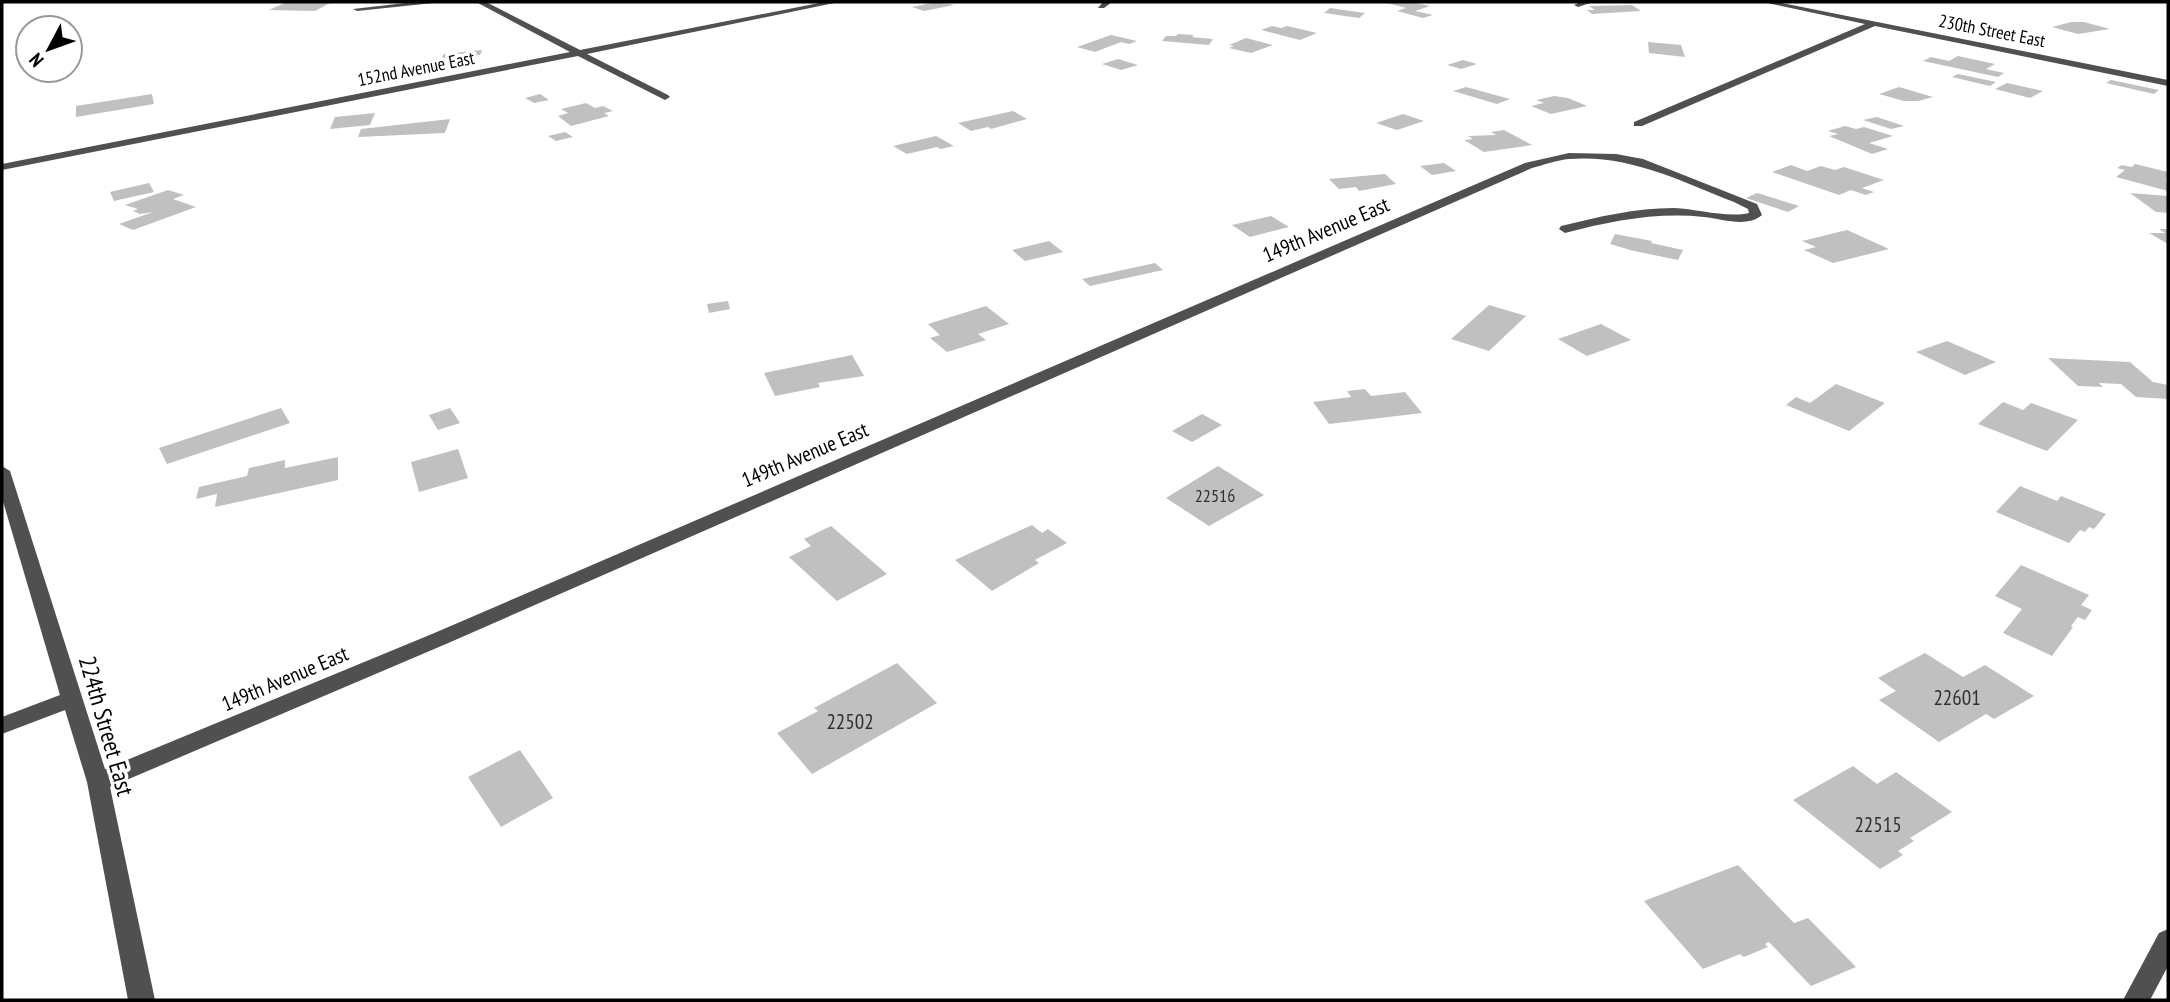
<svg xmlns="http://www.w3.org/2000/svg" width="2170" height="1002" font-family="'PT Sans Narrow',sans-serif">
<rect width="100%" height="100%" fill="#fff"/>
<path fill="#c0c0c0" d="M287,2H332L315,11L269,10Z
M937,2L954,5L924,11L912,7Z
M1383,2H1411L1430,6L1415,11L1433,15L1423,18L1397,11L1406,8Z
M1632,5L1641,11L1592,14L1587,10H1595L1589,6Z
M1330,8L1365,13L1359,18L1324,13Z
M2071,22H2084L2110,29L2078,34L2052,27Z
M1272,26L1281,28L1287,26L1317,33L1300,40L1261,30Z
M1178,34L1194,35L1192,37L1213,39L1209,45L1162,41L1166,36H1176Z
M1111,35L1137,41L1129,44L1121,42L1095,52L1077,47Z
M1246,38L1273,45L1251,53L1229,48L1234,46L1229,45Z
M1648,42L1681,45L1685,57L1649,53Z
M482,50L480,55L441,58L444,54Z
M1958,56L1995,64L1986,69L2004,73L1998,77L1923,61L1931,57L1949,61Z
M1118,59L1138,65L1121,70L1102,64Z
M1463,60L1477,64L1461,69L1447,65Z
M1958,74L1996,82L1990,86L1952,77Z
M2111,80L2159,90L2154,94L2106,83Z
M2007,83L2043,91L2030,98L1995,89Z
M1466,87L1510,99L1497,104L1453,91Z
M1899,87L1933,97L1918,101H1904L1879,94Z
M152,94L154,104L76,117V106Z
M540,94L549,100L534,103L525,98Z
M1554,96L1568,98L1587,106L1551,114L1531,106L1544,103L1536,100Z
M586,103L595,108L603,106L613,111L604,113L609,116L571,126L558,116L568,113L561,109Z
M1013,111L1027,119L991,129L988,127L971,131L958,123Z
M375,113L370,125L330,129L335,117Z
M1403,114L1424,121L1397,130L1376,123Z
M1877,117L1904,126L1891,129L1863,120Z
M450,119L445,133L358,137L361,129Z
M1845,126L1856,129L1864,127L1893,136L1869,143L1888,149L1872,154L1829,136L1838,134L1828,131Z
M1504,130L1532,145L1484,152L1464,140L1473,139L1468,136L1496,135L1491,132Z
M565,132L573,137L556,141L548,136Z
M936,136L954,146L941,149L937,147L907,154L893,146Z
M1444,163L1456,171L1432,175L1420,166Z
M2135,164L2168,172L2166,181L2168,182V191L2116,177L2125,170L2117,168L2122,165L2132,167Z
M1791,165L1807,171L1821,166L1835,170L1844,167L1884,180L1862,188L1874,192L1866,195L1851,190L1839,195L1772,172Z
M1385,174L1396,184L1359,191L1356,187L1339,189L1329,179Z
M149,183L154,192L114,201L110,192Z
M168,190L184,195L173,199L196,207L133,230L119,224L153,212L140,214L133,211L138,209L125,205Z
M1757,193L1799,206L1788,212L1746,198Z
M2130,193L2168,196V213L2156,212Z
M1271,216L1289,227L1250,237L1232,225Z
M2159,229H2168V244L2149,233H2165Z
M1847,230L1889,249L1833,263L1804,250L1816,247L1802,241Z
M1615,234L1652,241L1651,243L1683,250L1678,260L1634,251L1610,244Z
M1049,241L1063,252L1025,261L1012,250Z
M1155,263L1163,270L1090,286L1082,279Z
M728,301L730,309L709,313L707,304Z
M1489,305L1526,316L1489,351L1451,339Z
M986,306L1009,324L978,334L986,340L947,352L930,338L940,335L928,324Z
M1601,324L1631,340L1587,356L1558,339Z
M1947,341L1996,362L1965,375L1916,352Z
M852,355L864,376L818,383L820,387L775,396L764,373Z
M2048,358L2130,362L2153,382L2168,385V399L2136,397L2121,384L2099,383L2103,387L2078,386Z
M1836,384L1885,403L1849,431L1786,405L1796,397L1810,403Z
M1365,389L1371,396L1405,392L1422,413L1329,424L1313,402L1351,397L1347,391Z
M2003,402L2023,410L2031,403L2078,420L2047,451L1978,424Z
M281,408L290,423L167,464L159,448Z
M450,408L460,423L438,430L429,415Z
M1202,414L1222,425L1192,442L1172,431Z
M458,449L468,478L419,492L411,462Z
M338,457V480L215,507L217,494L196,499L199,487L247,476L249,468L285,460V468Z
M1218,466L1264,495L1209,526L1166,498Z
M2020,486L2057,501L2061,496L2106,514L2094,529L2089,527L2085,532L2080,530L2069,543L1996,512Z
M1032,525L1042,533L1048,529L1067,543L1035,560L1039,563L992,591L955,560Z
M831,526L887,574L837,601L789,557L811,546L804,539Z
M2021,565L2089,595L2081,605L2092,610L2085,620L2078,617L2071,626L2073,627L2052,656L2003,633L2022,609L1995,596Z
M1925,653L1963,677L1985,665L2034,696L1994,719L1986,714L1939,742L1879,700L1896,691L1878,678Z
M897,663L937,703L812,774L777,733L818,711L814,708Z
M520,750L553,798L501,827L468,777Z
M1853,766L1877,784L1896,772L1952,812L1910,838L1914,841L1898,851L1903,855L1880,869L1793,800Z
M1738,865L1794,923L1808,918L1856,967L1811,986L1769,942L1765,944L1768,947L1744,957L1740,954L1703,969L1644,901Z"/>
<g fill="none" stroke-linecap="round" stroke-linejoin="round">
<path fill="#505050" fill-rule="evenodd" d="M414,2H443L357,11L353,9Z
M476,2H486L580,50L824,2H839L587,54L668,95L670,97L665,100L578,56L2,170V164L570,52Z
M1103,2H1112L1104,8H1098Z
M1581,2H1593L1578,7L1574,5Z
M1763,2H1777L2168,80V86L1875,26L1642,126H1634V122L1865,24Z
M1569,153L1616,154L1643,159L1757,204L1762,215C1747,228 1723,219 1704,217C1657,212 1611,221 1565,233L1559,229L1561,226C1598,217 1635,208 1674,208C1698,209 1726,218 1749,213L1748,209L1734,202C1681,181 1628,154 1569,159C1557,160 1544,165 1532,168L446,644L110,787L155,1000H128L87,782L65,710L2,734V717L60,695L2,498V466L10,471L105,769L432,634L1525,163Z
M2168,929V966L2150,1000H2123L2159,933Z"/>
</g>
<g text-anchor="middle" stroke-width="7" stroke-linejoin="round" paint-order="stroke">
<g font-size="18" fill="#000" stroke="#fff">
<text transform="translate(1992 31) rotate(11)" y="6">230th Street East</text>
<text transform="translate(416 69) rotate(-11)" y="6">152nd Avenue East</text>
</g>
<g font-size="18" fill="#303030">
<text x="1215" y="502">22516</text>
</g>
<g font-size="21" fill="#000" stroke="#fff">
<text transform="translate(1326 230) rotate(-23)" y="7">149th Avenue East</text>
<text transform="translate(805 455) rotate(-23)" y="7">149th Avenue East</text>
<text transform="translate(285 679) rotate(-23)" y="7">149th Avenue East</text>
</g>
<g font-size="21" fill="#303030">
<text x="1957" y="705">22601</text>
<text x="850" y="729">22502</text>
<text x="1878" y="832">22515</text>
</g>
<g font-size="24" fill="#000" stroke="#fff">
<text transform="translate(106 726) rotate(74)" y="8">224th Street East</text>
</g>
</g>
<rect width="2170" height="1002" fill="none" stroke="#000000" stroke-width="7"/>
<g transform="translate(49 49) rotate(229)"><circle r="33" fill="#ffffff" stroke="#999999" stroke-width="2"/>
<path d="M0-5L12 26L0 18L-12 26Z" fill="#000000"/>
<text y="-10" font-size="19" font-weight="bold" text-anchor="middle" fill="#000000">N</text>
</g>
</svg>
